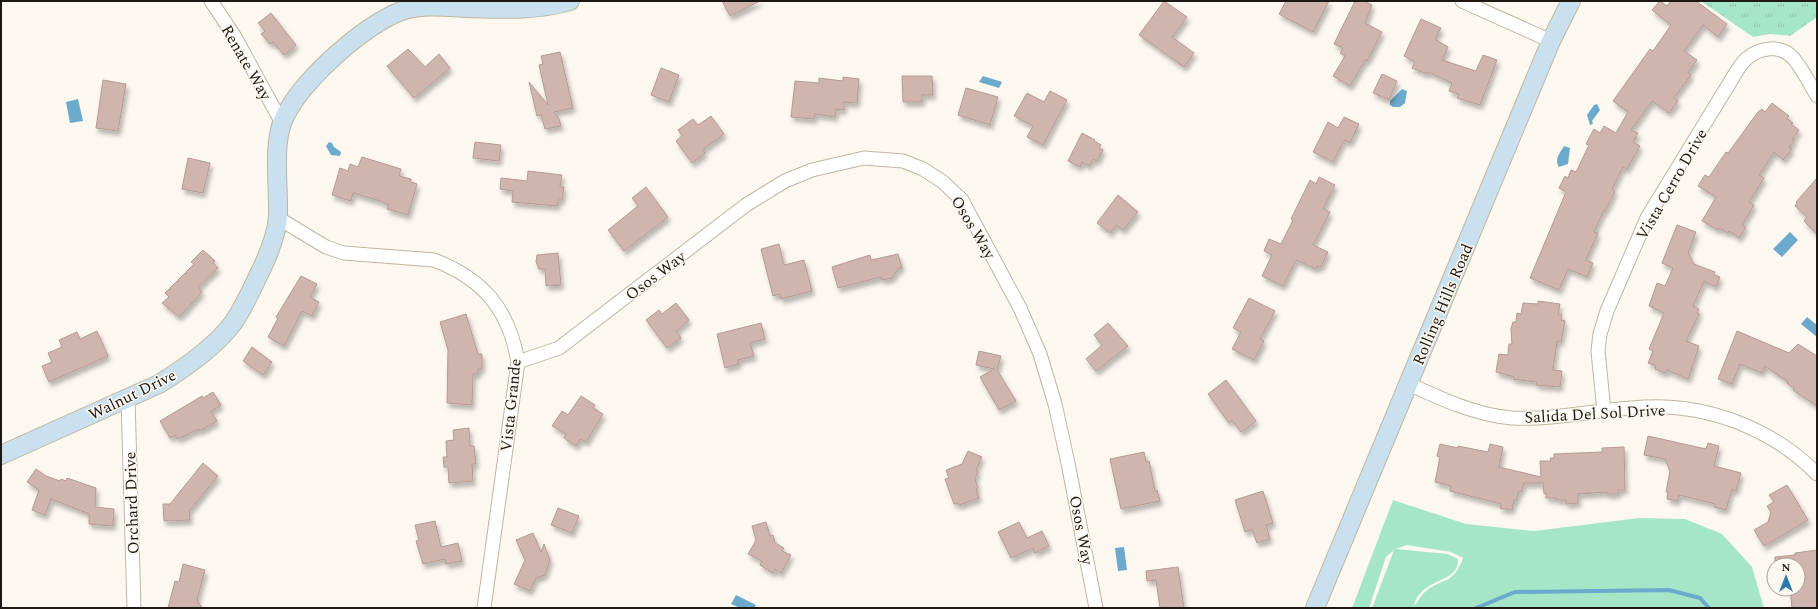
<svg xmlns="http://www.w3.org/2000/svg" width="1818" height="609" font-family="Spectral,serif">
<defs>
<pattern id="park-tufts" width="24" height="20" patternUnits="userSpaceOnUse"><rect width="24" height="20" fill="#a6e6c8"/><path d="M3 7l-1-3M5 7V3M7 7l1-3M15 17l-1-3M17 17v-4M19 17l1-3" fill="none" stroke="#8ec5ab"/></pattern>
<filter id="shadow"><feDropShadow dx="2.5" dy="4.5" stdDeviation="2" flood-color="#0004"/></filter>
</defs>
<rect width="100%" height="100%" fill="#fdf8ef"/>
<path fill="#a6e6c8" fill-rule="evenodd" d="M1393,500L1466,524L1534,531L1639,518L1685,519L1722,534L1752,567L1764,608H1372L1394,550L1386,557L1369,608H1352ZM1407,545L1451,552L1463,558C1453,585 1444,577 1426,591C1421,595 1418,602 1414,606C1420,577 1460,584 1458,559L1448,554L1396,549Z"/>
<path fill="url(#park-tufts)" d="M1701,1H1817V17L1790,36L1769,34L1753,37Z"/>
<path fill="#6baacc" d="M983,76L1002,82L999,88L979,82Z
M1402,89L1407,91L1405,103L1400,107H1393L1390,105V101Z
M78,99L83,121L70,123L66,102Z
M1597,104L1600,110L1592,121L1593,124L1590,125L1587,115L1594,105Z
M329,142L332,143L334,147L341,152L340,156L331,155L326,146Z
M1564,146L1570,148L1568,164L1559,167C1554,159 1560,153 1564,146Z
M1790,232L1798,240L1782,257L1773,249Z
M1807,317L1817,325V337L1801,324Z
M1124,547L1127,570L1118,571L1115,548Z
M736,595L756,605L754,608H740L731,604Z"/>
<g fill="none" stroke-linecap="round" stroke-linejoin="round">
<path stroke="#6baacc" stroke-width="4" d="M1476,608L1515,592L1669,590L1700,598L1709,608"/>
</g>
<path fill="#d0b5ae" stroke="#b49a93" filter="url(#shadow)" d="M722,1H760L730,16Z
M1164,1L1187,17L1172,37L1194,53L1184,67L1139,35Z
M1286,1H1329L1313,32L1279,14Z
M1355,1H1365L1372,5L1365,23L1382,32L1367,61L1365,60L1350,86L1333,76L1345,56L1340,53L1343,48L1334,44Z
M1660,1L1667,6L1671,1H1696L1727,24L1718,37L1703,25L1684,51L1697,60L1688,73L1691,75L1674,98L1678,101L1669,113L1652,101L1631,130L1638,133L1633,142L1640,146L1627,169L1623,167L1612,189L1615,191L1605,211L1604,210L1594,232L1598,233L1586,260L1593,263L1587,277L1568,269L1559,290L1530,278L1566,192L1559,188L1565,176L1568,178L1571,170L1576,172L1589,145L1586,144L1594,129L1600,133L1604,126L1616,133L1628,112L1613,101L1650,49L1653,51L1671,25L1652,10Z
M271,13L296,45L284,55L273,42L270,44L261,34L265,31L258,23Z
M1421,19L1441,28L1435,39L1448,47L1442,60L1476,71L1483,55L1497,60L1480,105L1457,98L1459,94L1449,91L1452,83L1428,72L1427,74L1412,68L1415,62L1404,56Z
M408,49L425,67L439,54L450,68L414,98L387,66Z
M560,52L573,108L554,112L559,119L561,126L545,129L541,115L537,116L529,82L548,105L539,65L543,64L541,56Z
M661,68L679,75L669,102L651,95Z
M1382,74L1397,81L1389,100L1373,93Z
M902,76H932L933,95H922V102H903Z
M843,77L859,79L857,103L844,102V110L836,109L835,117L815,114L814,119L791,117L795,81L819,83V78L843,81Z
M103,80L126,84L118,131L96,128Z
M966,88L998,97L990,125L958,115Z
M1050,91L1067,100L1043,145L1027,137L1033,126L1014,116L1027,93L1044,102Z
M1772,103L1789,116L1787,118L1793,123L1791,124L1799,130L1792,139L1795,140L1789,147L1792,149L1783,160L1774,152L1759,175L1764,178L1749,202L1754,205L1742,225L1746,227L1739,238L1729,231L1728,233L1719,228L1718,230L1702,221L1716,197L1698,186L1705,175L1709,177L1726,152L1728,153L1758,112L1762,109L1765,112Z
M711,116L724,134L702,150L705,153L692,163L676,141L682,136L678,130L693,119L698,125Z
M1344,117L1359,124L1350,143L1344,140L1333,162L1313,152L1328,122L1338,128Z
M1082,133L1095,140L1094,141L1101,145L1099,148L1103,150L1097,161L1093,159L1089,166L1082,162L1080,167L1068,161Z
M475,142L501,145L499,161L473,158Z
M362,157L401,169L399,176L411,179V182L417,184L408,215L387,209L389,205L380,201L353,193L351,201L332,195L340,168L348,171L350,164L358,167Z
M188,158L210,163L203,193L182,189Z
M528,171L562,175L560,187H564L562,200H558L557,206L512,202L513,191L500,189L501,178L527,181Z
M1319,177L1335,185L1323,209L1330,212L1313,245L1328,252L1321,267L1317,266L1316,269L1296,260L1283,286L1262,276L1272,255L1264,251L1269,239L1281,244L1293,220L1291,219L1310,180L1316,184Z
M1817,178V234L1804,221L1807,217L1795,206L1797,203L1796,202Z
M646,187L668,217L624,251L608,230L638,206L632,198Z
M1118,195L1138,212L1123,230L1116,225L1110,233L1097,223Z
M1677,225L1696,232L1688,253L1694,264L1715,272L1714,275L1720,277L1716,287L1704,281L1693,306L1699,309L1697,313L1699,314L1686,341L1699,346L1688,379L1667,370L1665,373L1655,369L1656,366L1648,363L1653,351L1649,349L1664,313L1649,306L1657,283L1665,286L1673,268L1662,263Z
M779,244L784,265L804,260L812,291L781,299L780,294L773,296L761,249Z
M203,250L215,261L213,263L218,268L199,286V289L202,292L179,317L162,303L169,297L165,293L194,264L191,262Z
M558,253L561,285L546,286L545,269H539L536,262L537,255Z
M898,254L902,268L898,269L892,278L882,280L881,277L838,288L832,267L870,255L871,260Z
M301,276L317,284L310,297L319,302L312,316L302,311L284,346L268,337L278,318L276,317Z
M1249,298L1275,311L1260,339L1264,341L1254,360L1232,349L1241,332L1233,328Z
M1538,301L1560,304L1558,314L1562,315L1561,320L1565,321L1561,342L1557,341L1553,370L1562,371L1560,387L1536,385L1537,382L1513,379L1514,377L1496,372L1499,354L1508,355L1509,344H1512L1511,328L1513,322H1516L1517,313L1521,314L1523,303L1538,304Z
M676,303L689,320L676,331L681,338L667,348L646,320L659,310L662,314Z
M466,314L478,354H482V369H478V374H473L472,405L447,403L448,350L440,322Z
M761,323L765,339L750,343L754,356L738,360L739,364L725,368L717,334Z
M1108,323L1128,346L1096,371L1086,359L1102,345L1094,335Z
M97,331L108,356L49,382L42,366L52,362L48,353L62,347L59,340L77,332L80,339Z
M1737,331L1789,353L1798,344L1817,356V406L1793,390L1794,388L1787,383L1788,382L1765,366L1762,373L1740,364L1732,384L1718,379Z
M252,347L272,362L263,375L243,361Z
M979,351L1001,356L997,370L1016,401L999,410L980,377L994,369L976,365Z
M1226,380L1256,421L1241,432L1232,420L1229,423L1208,394Z
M213,392L221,405L211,411L217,421L200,431L199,429L178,439L175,435L170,438L160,421L202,396L203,398Z
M581,396L595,405L593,408L603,414L586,442L580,439L576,446L564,438L566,434L552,426L562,411L568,415Z
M469,428L470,446H474L476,464H472L473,481L449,483L448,467H444L443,457H447L446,441L454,440L453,430Z
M1648,436L1706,449L1708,443L1719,446L1714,466L1741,473L1736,491L1732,489L1726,510L1714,507L1715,504L1679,495L1677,501L1667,499L1668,492H1666L1670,471L1665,459L1644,455Z
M1440,444L1458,448V446L1488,452L1490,444L1503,447L1499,467L1541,477L1540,461H1551L1550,458H1554V454L1602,452V448L1624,447L1625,490H1618V494H1607V492L1578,494V503L1566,504V500H1556V498H1546V493L1544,494L1543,483H1524L1521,492L1519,491L1516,501L1514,500L1512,510L1500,508L1501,504L1450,491L1451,486L1435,482L1440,457L1437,456Z
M968,451L982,457L976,470L978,471L975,479L978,488L976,489L979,498L959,505L958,503L954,504L945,479L949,478L946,470L962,464Z
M1144,452L1146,462L1149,461L1155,491L1157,490L1160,501L1121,509L1110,459Z
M203,463L218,476L189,511L190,520L164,521L163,504H170Z
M36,469L46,476L60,481L61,479L66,481L67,478L96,488L95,507L114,509L113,526L89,524V514L51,499L45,515L32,510L39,490L27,482Z
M1787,485L1808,520L1764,546L1754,530L1768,522L1771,512L1767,506L1774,502L1769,495Z
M1263,491L1273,523L1266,525L1270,539L1257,543L1252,529L1245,532L1235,500Z
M558,508L579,516L572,533L551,525Z
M435,521L441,547L458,543L462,561L446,564L445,559L423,564L416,541L419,540L415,525Z
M766,522L770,536L773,535L775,543L784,548L782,551L791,555L781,573L775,569L773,573L760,565L762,561L748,554L756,540L752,526Z
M1019,522L1027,538L1042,531L1049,546L1035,553L1033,548L1011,558L998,532Z
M533,533L541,552L544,544L550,560L545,575L536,578L530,591L514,584L525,560L516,540Z
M1817,550V608H1792L1790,589H1798V565H1775V557L1795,555V553Z
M183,564L205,570L197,600L202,608H168L175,581L179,582Z
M1178,567L1184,608H1160L1156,580L1147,581L1146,571Z"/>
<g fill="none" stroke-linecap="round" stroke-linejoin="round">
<g stroke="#c1b5a0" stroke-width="15">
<path id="street" d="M211,1L235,37L282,123
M1462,1L1551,41
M278,218L326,247L344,253L434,260C483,279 509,309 518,362L484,608
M518,362L559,348L746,205L785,181L812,170L864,158L903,161L923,169L943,182L962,200L1020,308L1040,354L1055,404L1068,463L1096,608
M1409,384C1441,399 1476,415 1512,418C1557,420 1600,409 1645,407C1708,404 1773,429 1817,474
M128,399L134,608
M1604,411L1598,351L1600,334L1607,311L1647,218L1735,74C1738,69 1742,63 1746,59C1760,47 1781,44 1794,59C1803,70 1810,84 1817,96"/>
</g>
<g stroke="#c1b5a0" stroke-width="20">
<path id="secondary" d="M1,455L159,384C185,368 214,348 233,323C245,306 253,286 262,268C269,253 277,233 278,216C279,189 273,148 282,123C297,84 357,32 394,14C417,3 443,7 467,8C502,9 536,11 570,1
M1315,608L1551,41L1571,1"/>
</g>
<use href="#street" stroke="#fff" stroke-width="13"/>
<use href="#secondary" stroke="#c9e0ee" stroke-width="18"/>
</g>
<g text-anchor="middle" stroke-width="3" stroke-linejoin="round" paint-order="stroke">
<g font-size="16" fill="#1d1811" stroke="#fdf8ef">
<text transform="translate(247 62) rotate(60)" y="6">Renate Way</text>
<text transform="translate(1671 184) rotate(-60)" y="6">Vista Cerro Drive</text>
<text transform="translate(974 227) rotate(59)" y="6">Osos Way</text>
<text transform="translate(655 275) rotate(-37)" y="6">Osos Way</text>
<text transform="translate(1442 304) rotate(-67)" y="6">Rolling Hills Road</text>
<text transform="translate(132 394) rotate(-26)" y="6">Walnut Drive</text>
<text transform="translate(510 405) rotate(-84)" y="6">Vista Grande</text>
<text transform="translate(1595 413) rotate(-3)" y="6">Salida Del Sol Drive</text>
<text transform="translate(131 503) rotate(-92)" y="6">Orchard Drive</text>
<text transform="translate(1082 530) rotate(79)" y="6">Osos Way</text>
</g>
</g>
<rect width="1818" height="609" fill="none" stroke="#1d1811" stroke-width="4"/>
<g transform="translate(1786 577)"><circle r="19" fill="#fdf8ef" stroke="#a39e96"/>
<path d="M0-3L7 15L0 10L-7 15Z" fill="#297aab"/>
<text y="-6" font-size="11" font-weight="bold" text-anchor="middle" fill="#1d1811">N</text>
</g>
</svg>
